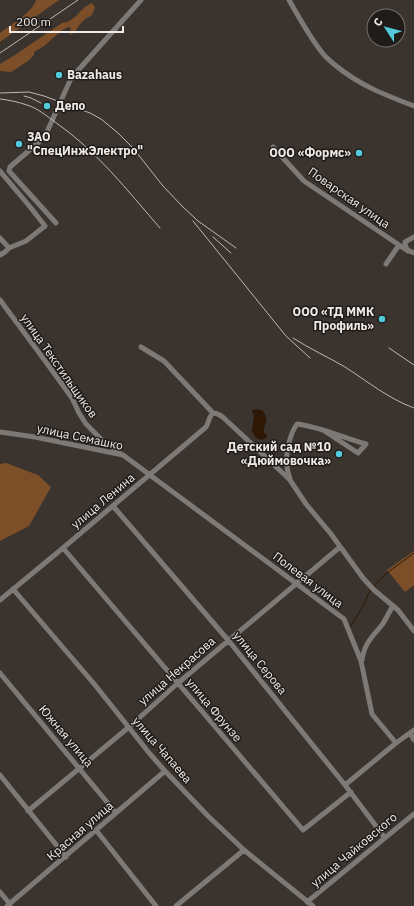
<svg xmlns="http://www.w3.org/2000/svg" width="414" height="906" font-family="'IBM Plex Sans',sans-serif">
<rect width="100%" height="100%" fill="#3b342e"/>
<path fill="#7d4f29" d="M36,0H59L0,42V33C9,26 34,11 36,0Z
M92,3L95,7C91,20 90,14 82,22C77,27 78,30 71,35L70,33L71,28L68,27L61,31L44,46L34,52V55L28,61L11,72L0,71V64L15,55L62,23C65,22 69,22 71,20C79,15 83,6 92,3Z
M6,463L38,475L51,487L29,526L0,541V464Z
M414,551V585L405,592L387,570Z"/>
<path fill="#2e1704" d="M255,409L262,410C271,422 263,422 264,433L266,434L267,437L262,440L256,438L252,431L254,417L252,411Z"/>
<g fill="none" stroke-linecap="round" stroke-linejoin="round">
<path stroke="#2e1704" stroke-width="1" d="M373,587C384,573 400,564 414,553
M350,627L365,603L368,594L371,590"/>
<path stroke="#7d7976" stroke-width="5" d="M289,0C300,19 310,38 324,55C327,58 331,62 335,65C359,85 385,95 414,106
M273,147L304,181L408,251
M0,171L31,208L45,226L26,241L9,248L5,252L0,255
M56,223L9,171L10,167L40,141L46,134L68,85L72,77L141,0
M414,237L405,242C405,249 408,251 414,253
M0,238L9,248
M386,264L399,245
M0,300L43,358L72,398L79,413L86,424L102,440L121,454
M141,347L164,361L213,413C219,413 223,417 227,421L271,462L290,480L306,504L331,534L363,578L374,590L398,610L414,631
M0,432L35,437L123,455L344,619L361,661L372,714L396,743
M290,479C289,475 287,470 287,466C285,455 290,433 297,424C321,427 343,438 366,444L358,453L323,430
M113,506L228,640L345,785L385,838
M63,548L303,830L351,792
M13,589L95,685L150,754L165,771L208,816L244,850L313,906
M0,600L63,548L206,427C209,422 209,416 213,413
M362,660C364,644 372,637 382,625C386,619 389,612 393,606
M0,673L116,813
M410,733L414,740
M0,775L66,857
M345,785L396,743L414,730
M28,811L129,727L178,683L340,547
M96,830L156,906
M0,892L10,904
M307,902L414,814
M7,906L165,771
M176,906L244,850"/>
<path stroke="#bdb8b4" stroke-width="1" d="M0,53L78,0
M0,93L29,92L44,96L90,113L101,119L118,133L133,148L163,186L182,206L198,221L236,248
M24,96L31,98L41,103
M0,99C9,100 18,102 27,105C37,108 47,116 55,122C97,151 127,190 160,228
M193,221L286,336L310,358
M213,237L231,253
M293,338C310,349 328,357 345,367C367,381 389,399 414,408
M389,348L414,365"/>
</g>
<g fill="#53cadc" stroke="#1f1c1a" stroke-width="1.5">
<circle cx="59" cy="75" r="4"/>
<circle cx="47" cy="106" r="4"/>
<circle cx="19" cy="144" r="4"/>
<circle cx="359" cy="153" r="4"/>
<circle cx="382" cy="319" r="4"/>
<circle cx="339" cy="454" r="4"/>
</g>
<g text-anchor="middle" stroke-width="3" stroke-linejoin="round" paint-order="stroke">
<g font-size="12" font-weight="bold" fill="#f0ebe8" stroke="#1f1c1a" text-anchor="start">
<text x="67" y="79">Bazahaus</text>
<text x="55" y="110">Депо</text>
<text x="27" y="141">ЗАО<tspan x="27" dy="14">"СпецИнжЭлектро"</tspan></text>
<text x="351" y="157" text-anchor="end">ООО «Формс»</text>
<text x="374" y="316" text-anchor="end">ООО «ТД ММК<tspan x="374" dy="14">Профиль»</tspan></text>
<text x="331" y="451" text-anchor="end">Детский сад №10<tspan x="331" dy="14">«Дюймовочка»</tspan></text>
</g>
<g font-size="12" fill="#f0ebe8" stroke="#1f1c1a">
<text transform="translate(349 198) rotate(35)" y="4">Поварская улица</text>
<text transform="translate(59 366) rotate(55)" y="4">улица Текстильщиков</text>
<text transform="translate(80 437) rotate(12)" y="4">улица Семашко</text>
<text transform="translate(103 501) rotate(-40)" y="4">улица Ленина</text>
<text transform="translate(308 580) rotate(37)" y="4">Полевая улица</text>
<text transform="translate(260 663) rotate(51)" y="4">улица Серова</text>
<text transform="translate(177 671) rotate(-41)" y="4">улица Некрасова</text>
<text transform="translate(214 710) rotate(50)" y="4">улица Фрунзе</text>
<text transform="translate(66 736) rotate(50)" y="4">Южная улица</text>
<text transform="translate(162 750) rotate(49)" y="4">улица Чапаева</text>
<text transform="translate(80 831) rotate(-41)" y="4">Красная улица</text>
<text transform="translate(354 850) rotate(-40)" y="4">улица Чайковского</text>
</g>
</g>
<g transform="translate(386 28) rotate(306)"><circle r="19" fill="#1f1c1a" stroke="#736f6c"/>
<path d="M0-3L7 15L0 10L-7 15Z" fill="#53cadc"/>
<text y="-6" font-size="11" font-weight="bold" text-anchor="middle" fill="#f0ebe8">С</text>
</g>
<path d="M10 26v6h113v-6" fill="none" stroke="#f0ebe8" stroke-width="2"/>
<text x="16" y="26" font-size="12" fill="#f0ebe8" stroke="#1f1c1a" stroke-width="3" paint-order="stroke">200 m</text>
</svg>
